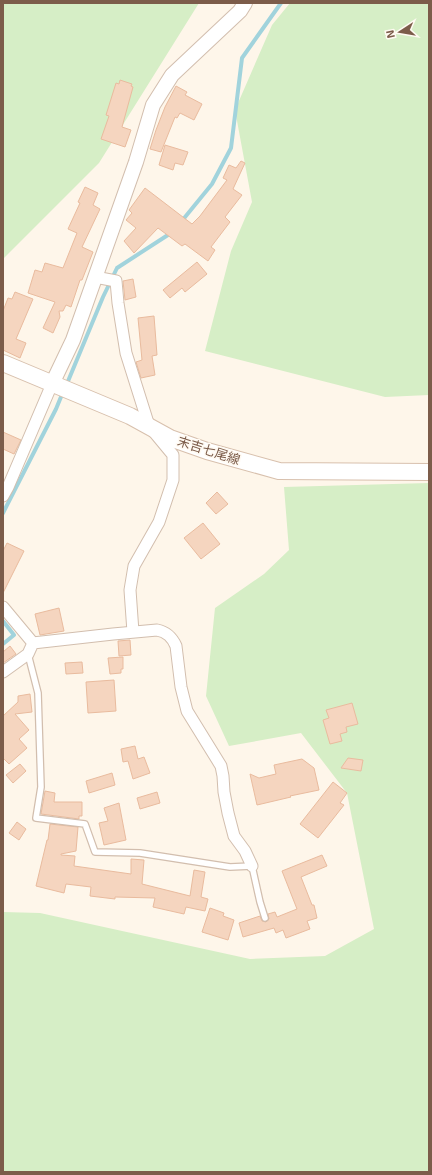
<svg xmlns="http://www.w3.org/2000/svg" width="432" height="1175" font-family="'Exo 2','Noto Sans JP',sans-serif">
<rect width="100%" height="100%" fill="#fef6ea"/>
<path fill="#d6eec6" d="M3,3H199L99,163L3,259Z
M290,3H429V395L385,397L205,351L231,251L252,202L235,110L272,25Z
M429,483V1172H3V912L40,913L250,959L325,956L374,929L347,793L301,733L229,746L206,696L215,608L264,574L289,550L284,487Z"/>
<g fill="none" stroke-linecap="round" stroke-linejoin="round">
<path stroke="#a1d3dc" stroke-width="4" d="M181,222L212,184L231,148L242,58L281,3
M66,386L103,297L117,268L171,233
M3,513L56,409L63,392
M3,621L14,635L3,644"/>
</g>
<path fill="#f5d5bf" stroke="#e9bb9e" d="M120,80L132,84L131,86L133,87L122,127L131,130L125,147L101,139L109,116L106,115L116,83L119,84Z
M176,86L187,92L185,95L202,104L194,120L180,113L177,118L175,117L161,152L150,149L156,130L165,107Z
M165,145L188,152L183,165L175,163L173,170L159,165Z
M241,161L245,163L233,189L242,195L225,217L230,222L211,247L215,250L208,261L185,244L182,246L158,228L134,253L124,241L136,228L126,220L132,213L129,210L145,188L192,224L200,216L227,180L223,178L229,165L236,168Z
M85,187L98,193L93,205L100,209L82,247L93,252L82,280H80L71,307L66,305L63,311H59L60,317L53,333L43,328L55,302L28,293L35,270L42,272L45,263L63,268L77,233L68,229L80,203L78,202Z
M197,262L207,274L185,292L182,288L170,298L163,290Z
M133,279L136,297L125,300L123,281Z
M15,292L33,299L16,339L26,343L20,358L3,350V311L8,298L12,299Z
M154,316L157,355L152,356L155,375L141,378L136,362L142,360L138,318Z
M3,432L21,440L14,454L3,449Z
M217,492L228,504L216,514L206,503Z
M203,523L220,544L201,559L184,538Z
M7,543L24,551L3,593V551Z
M59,608L64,631L40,635L35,614Z
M130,640L131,655L119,656L118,641Z
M10,646L16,654L3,663V652Z
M123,657V669H121V673L110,674L108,658Z
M82,662L83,673L66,674L65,663Z
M114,680L116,711L88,713L86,682Z
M30,694L32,712L15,714L29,730L19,739L27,748L9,764L3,758V716L18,702V696Z
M352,703L358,724L346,727L347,732L340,734L342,741L330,744L323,720L329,718L326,710Z
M135,746L138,759L144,757L150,773L133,779L128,761L123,762L121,749Z
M348,758L363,760L361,771L341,768Z
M302,759L314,768L319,790L290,796L291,797L257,805L250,774L259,778L276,774L274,765Z
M20,764L26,771L13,783L6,775Z
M112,773L115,785L89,793L86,781Z
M333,782L347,793L340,803L344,805L318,838L300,824Z
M45,791L55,793L54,802H82V816H79V819L41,814Z
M157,792L160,803L140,809L137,798Z
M119,803L126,840L104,845L99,823L108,821L104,808Z
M17,822L26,829L19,840L9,833Z
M50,824L78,827L76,851L61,854V855L75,856L74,866L131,874V859L144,860L142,884L190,896L194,870L205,872L201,897L208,899L205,911L186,907L184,914L153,907L155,898L115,897V899L90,896L91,887L66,884L64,893L36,886L47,840H48Z
M322,855L327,866L301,877L312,905H314L317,918L307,921L310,929L286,938L283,930L276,933L274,928L243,937L239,923L260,916L262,921L266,922L269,919L268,914L275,912L277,917L297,909L282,871Z
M210,908L224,913L223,916L234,920L228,940L202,932Z"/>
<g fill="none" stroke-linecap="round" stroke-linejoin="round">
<g stroke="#d2beae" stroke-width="8">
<path id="service" d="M28,654L38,693L41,787L36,818L85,824L95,852L140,853L230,867L252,866L260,902L265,918"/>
</g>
<g stroke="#d2beae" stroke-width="13">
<path id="minor" d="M95,277L116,281L118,303L126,353L149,426L173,455V480L159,522L134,566L130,590L133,632
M3,496L8,487L52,384
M3,607L33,643L113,634L157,630C167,632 172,637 176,646L181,687L187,711L221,766L223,776L224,792L228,813L234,836L245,851L252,866
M3,672L28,654L33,643"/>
</g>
<g stroke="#d2beae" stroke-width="16">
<path id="tertiary" d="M52,384L73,340L136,162L153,105L172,75L240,11L245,3"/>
</g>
<g stroke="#d8c0ad" stroke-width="18">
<path id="secondary" d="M3,363L130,416L170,438L207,451L279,471L429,472"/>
</g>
<use href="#service" stroke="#fff" stroke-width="5.5"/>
<use href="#minor" stroke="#fff" stroke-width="11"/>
<use href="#tertiary" stroke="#fff" stroke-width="14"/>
<use href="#secondary" stroke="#fff" stroke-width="16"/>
</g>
<g text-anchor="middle" stroke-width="3" stroke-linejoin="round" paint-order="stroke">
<g font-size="13" fill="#7c5c4a" stroke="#fffaf2">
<text transform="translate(209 450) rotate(18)" y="5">末吉七尾線</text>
</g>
</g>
<rect width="432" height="1175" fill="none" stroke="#7c5c4a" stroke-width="8"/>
<g transform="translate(400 32) rotate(258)" stroke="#fffaf2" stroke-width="3" paint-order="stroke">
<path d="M0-3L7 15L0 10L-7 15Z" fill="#7c5c4a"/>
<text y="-6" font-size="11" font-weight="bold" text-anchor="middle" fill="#7c5c4a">N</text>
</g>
</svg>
